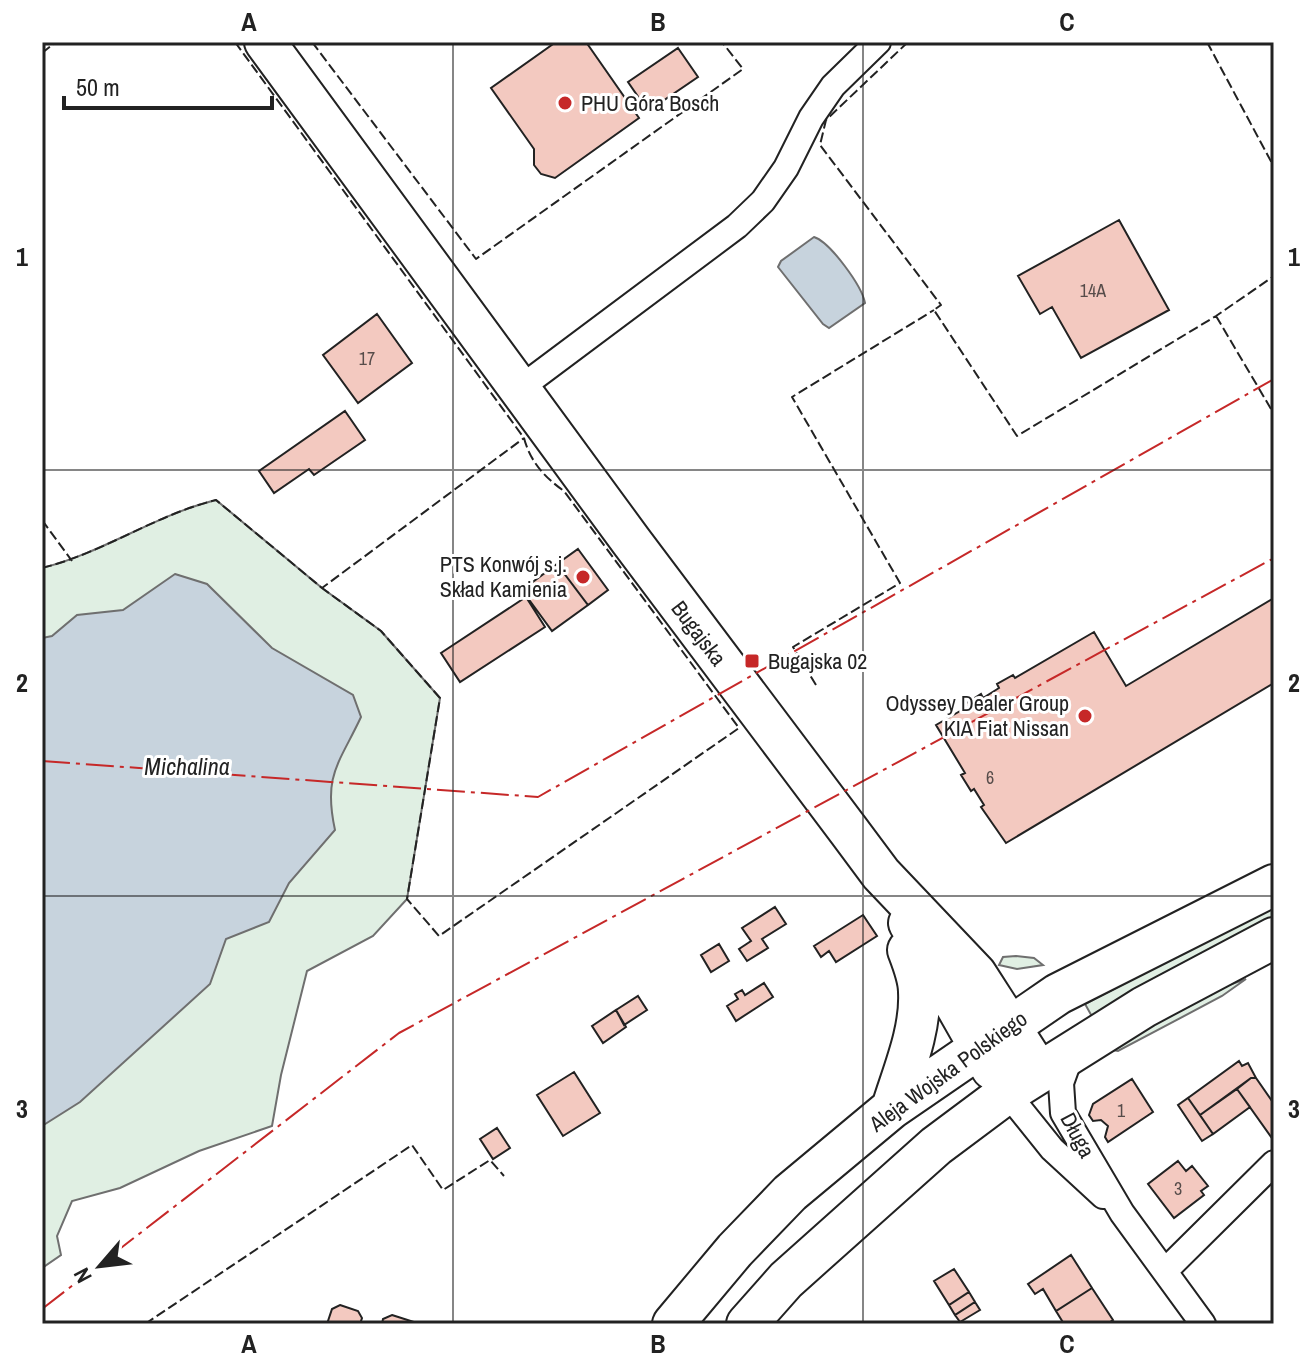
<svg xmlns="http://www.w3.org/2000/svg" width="1316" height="1366" font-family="'Archivo Narrow',sans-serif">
<rect width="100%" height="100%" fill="#fff"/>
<path fill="#e0efe3" stroke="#6f6f6f" stroke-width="2" d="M216,500L322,588L381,631L440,698L407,899L373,936L307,971L281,1075L272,1126L199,1151L120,1188L72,1201L57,1236L61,1255L42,1268V568C103,553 155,515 216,500Z
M1274,905V922L1094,1020L1085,1004Z
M1016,956L1034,958L1043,965L1017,969L999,965L1003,957Z
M1246,979L1222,996L1118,1051L1112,1050L1203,994Z"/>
<path fill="#c7d3dd" stroke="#6f6f6f" stroke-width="2" d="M814,237C830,242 862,286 865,303L829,328L823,324L778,267L781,261Z
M175,574L207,584L272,648L353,695L361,717C339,764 323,775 335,830L289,883L269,922L226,939L210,984L80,1102L42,1126V638L52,636L77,615L123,610Z"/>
<path fill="#f3c9c0" stroke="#222" stroke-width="2" d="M556,42H586L639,118L555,178L541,174L534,165V149L491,88Z
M678,48L698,77L648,111L628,82Z
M1119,220L1169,310L1081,358L1052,307L1040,314L1018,276Z
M377,314L412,363L358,403L323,355Z
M345,411L365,440L314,475L309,469L274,493L259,471Z
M578,549L608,590L588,605L557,564Z
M557,564L588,605L552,631L522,590Z
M526,597L545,627L460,682L441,653Z
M1274,598V683L1006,843L981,807L984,805L974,789L971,791L961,775L965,773L936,725L967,707L965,704L981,694L983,698L999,688L997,684L1013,675L1015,678L1094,632L1126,686Z
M775,907L786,924L762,939L768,948L747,961L739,949L751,941L742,928Z
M863,915L877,936L836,962L829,951L821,957L814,946Z
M719,944L729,961L711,972L701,955Z
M764,983L773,997L736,1021L727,1006L738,999L735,994L742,990L745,995Z
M638,996L647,1010L624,1025L616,1010Z
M616,1010L626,1027L603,1043L592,1026Z
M1239,1061L1242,1066L1248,1063L1256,1078H1251L1200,1115L1188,1098Z
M574,1072L600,1113L563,1136L537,1095Z
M1251,1078H1256L1274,1104V1141L1237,1089Z
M1132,1079L1153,1112L1108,1142L1105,1137L1108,1126L1101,1120L1093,1121L1089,1115L1093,1104Z
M1237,1089L1250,1107L1213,1134L1200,1115Z
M1188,1098L1213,1134L1202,1141L1178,1105Z
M497,1128L510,1148L493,1159L480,1139Z
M1178,1161L1186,1171L1192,1166L1208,1186L1201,1191L1204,1195L1174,1218L1148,1184Z
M1071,1255L1092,1288L1056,1311L1043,1289L1035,1294L1028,1284Z
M954,1269L969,1292L949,1305L934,1281Z
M1092,1288L1113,1320L1107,1324H1064L1056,1311Z
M969,1292L975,1302L955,1315L949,1305Z
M975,1302L980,1310L960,1322L955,1315Z
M340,1305L358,1311L362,1318L360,1324H327L332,1309Z
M392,1315L417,1323V1324H382L383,1319Z"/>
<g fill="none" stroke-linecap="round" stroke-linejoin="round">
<g stroke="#222" stroke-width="28">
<path id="street" d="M519,389L737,226L763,201L786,168L811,118L833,86L878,42
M1071,1055L1061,1083L1063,1113L1122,1213L1203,1324
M1007,1093L1052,1149L1103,1196
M1165,1271L1274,1163"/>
</g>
<g stroke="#222" stroke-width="44">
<path id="primary" d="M265,42L631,541L849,831L881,874L976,974L1039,1072
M909,923L992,1069
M892,1108C903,1072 921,1031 919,992C919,978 913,963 908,950
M673,1324L735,1250L790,1193L892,1108L1058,994L1274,885
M747,1324L786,1280L936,1146L1007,1093L1144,1007L1274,938"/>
</g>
<use href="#street" stroke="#fff" stroke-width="24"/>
<use href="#primary" stroke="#fff" stroke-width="40"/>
<path stroke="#222" stroke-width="2" stroke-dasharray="10 4" stroke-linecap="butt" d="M235,42L524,438C530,461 544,477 564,491L739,728L439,936L407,899L440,698L381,631L322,588
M312,42L476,259L743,69L722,42
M908,42L826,120L820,145L941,305L934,310L1017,436L1216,316L1274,276
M1207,42L1274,167
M42,53L56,42
M1216,316L1274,414
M42,520L72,561
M42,568C103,553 155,515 216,500L322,588L524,438
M816,685L793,647L900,583L792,397L934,310
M145,1324L412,1145L443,1190L490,1160L504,1176"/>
<path stroke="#c62828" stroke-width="2" stroke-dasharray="28 6 4 6" stroke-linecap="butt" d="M42,761L538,797L1274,379
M42,1309L399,1033L1274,558"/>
</g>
<path fill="none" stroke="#222" stroke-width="2" stroke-opacity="0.55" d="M453,42V1324M863,42V1324M42,470H1274M42,896H1274"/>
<g fill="#c62828" stroke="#fff" stroke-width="3">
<circle cx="565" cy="103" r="8"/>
<circle cx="583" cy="577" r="8"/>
<rect x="744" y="653" width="16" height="16" rx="4"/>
<circle cx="1085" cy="716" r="8"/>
</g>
<g text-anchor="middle" stroke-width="6" stroke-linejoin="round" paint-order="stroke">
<g font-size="18" fill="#564c4a">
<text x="1093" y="297">14A</text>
<text x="367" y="365">17</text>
<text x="990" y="784">6</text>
<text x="1121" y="1117">1</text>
<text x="1178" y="1195">3</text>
</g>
<g font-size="22" fill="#222" stroke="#fff" text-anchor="start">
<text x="581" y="111">PHU Góra Bosch</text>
<text x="567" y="572" text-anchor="end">PTS Konwój s.j.<tspan x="567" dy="25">Skład Kamienia</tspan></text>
<text x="768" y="669">Bugajska 02</text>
<text x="1069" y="711" text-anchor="end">Odyssey Dealer Group<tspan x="1069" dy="25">KIA Fiat Nissan</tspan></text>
</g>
<g font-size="22" fill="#222" stroke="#fff">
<text transform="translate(699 633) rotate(53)" y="8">Bugajska</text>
<text transform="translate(948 1071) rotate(-36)" y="8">Aleja Wojska Polskiego</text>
<text transform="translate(1078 1135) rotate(62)" y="8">Długa</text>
</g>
<g font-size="24" font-style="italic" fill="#222" stroke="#fff">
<text x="187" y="775">Michalina</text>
</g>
</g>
<rect width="1316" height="1366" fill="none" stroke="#ffffff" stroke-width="88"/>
<g transform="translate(100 1266) rotate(242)" stroke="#ffffff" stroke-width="6" paint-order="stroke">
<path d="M0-6L14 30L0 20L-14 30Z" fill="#222222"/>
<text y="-12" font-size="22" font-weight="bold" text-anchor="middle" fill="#222222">N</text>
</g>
<path d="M64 96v12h208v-12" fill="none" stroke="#222222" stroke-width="4"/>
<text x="76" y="96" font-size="24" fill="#222222" stroke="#ffffff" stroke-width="6" paint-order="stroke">50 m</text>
<rect x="44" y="44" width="1228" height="1278" fill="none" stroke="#222" stroke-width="3"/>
<g font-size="26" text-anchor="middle" font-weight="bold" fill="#222">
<text x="249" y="31">A</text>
<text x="658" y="31">B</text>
<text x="1067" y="31">C</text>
<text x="22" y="266">1</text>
<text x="1294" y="266">1</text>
<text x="22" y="692">2</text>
<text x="1294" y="692">2</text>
<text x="22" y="1118">3</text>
<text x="1294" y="1118">3</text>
<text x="249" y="1353">A</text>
<text x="658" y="1353">B</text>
<text x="1067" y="1353">C</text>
</g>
</svg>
